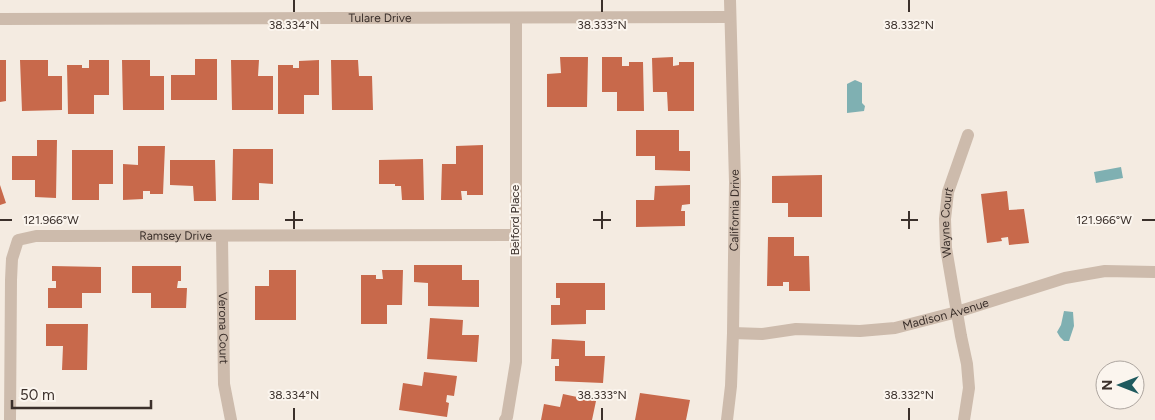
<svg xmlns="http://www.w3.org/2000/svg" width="1155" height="420" font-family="Figtree,sans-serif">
<rect width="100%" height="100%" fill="#f4ebe1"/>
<path fill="#7fb0b2" d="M855,80L862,83V103L865,106L864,111L847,113V84Z
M1121,167L1123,178L1096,183L1094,172Z
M1064,311L1073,312L1074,326L1069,341H1064L1060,337L1057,332L1061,325Z"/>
<path fill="#c8694b" d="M560,57H588L587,107H547V74L561,73Z
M602,57H622V66H629V62H643L644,111H617V92H602Z
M673,57V66L679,65V62H694V111H668L667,92H653L652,58Z
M195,59H217V100H171V75H195Z
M0,60H6V101L0,102Z
M20,60H48V76H62V110L22,111Z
M89,60H109V95H94V114H68L67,65H82V68H89Z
M122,60H150V76H164V110H123Z
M231,60H259L258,76H273V110H232Z
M319,60V95H304V114H278V65H293V68H299V61Z
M331,60H358L359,76H372L373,110H332Z
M636,130H679V151H690V171L655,170V156H636Z
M37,140H57L56,198L35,197V180H12V156H37Z
M483,145V195H467V191H461L462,200H441L442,164H456V146Z
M138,146H165L163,194H150V191H143V199L123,200V164L138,165Z
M233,149H273V184L259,183V200H232Z
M72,150H113V184H99V200H72Z
M423,159L424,200H402L401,186H395V184H379V160Z
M170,160H215L216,201H194L193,186L170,185Z
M822,175V217H788V203H772V176Z
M0,185L6,203L0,205Z
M690,185V204L682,205L681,211H685V226L636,227V200H654L655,186Z
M1007,191L1009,210L1024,209L1029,243L1009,245L1008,237L1001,238L1002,241L987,243L981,194Z
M768,237H794V256H809L810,291H789V282H783V286H767Z
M414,265H462V280H479V307L428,306V283L414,282Z
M52,266L101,267V293H82V308H48V288H56V281H52Z
M132,266H181V281H178L177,288H187L186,308H151V293H132Z
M269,270H296V320H255V286H269Z
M382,270H403L402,305H387V324H361V275H376V279H383Z
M556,283H605V310H586V324L551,325V305H560V298H556Z
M430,318L463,320L462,335H479L477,362L427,359Z
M46,324H88L87,370H62L63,346H46Z
M552,339L585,341V356H605L603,383L555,381V366H559V359H551Z
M424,372L457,376L454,396L447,395L446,402L449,403L447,417L399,410L403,383L422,386Z
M640,393L690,400L686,420H635Z
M563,394L596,401L592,420H541L544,404L560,407Z"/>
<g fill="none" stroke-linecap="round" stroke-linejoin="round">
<g stroke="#cdbbac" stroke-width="12">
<path id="s1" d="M222,237L224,384L231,420"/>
<path id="s2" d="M733,333L762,334L796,329L860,331L895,328L957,312L1065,278L1105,271L1155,272"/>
<path id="s3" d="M10,420L11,280L12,259L18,240L36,236H58L514,235"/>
<path d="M505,420L507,417L516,362V18"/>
<path id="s4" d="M727,420L731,386L733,333L735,182L730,0"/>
<path id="s5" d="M964,420L969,388L967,364L961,336L946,248L945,219L948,192L968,135"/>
</g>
<path stroke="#cdbbac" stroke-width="12" id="s6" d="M0,19L729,17"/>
</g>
<path fill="none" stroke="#3b302b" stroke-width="2" d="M294,0V12M602,0V12M909,0V12M294,211V229M602,211V229M909,211V229M0,220H12M285,220H303M593,220H611M901,220H918M1142,220H1155M294,408V420M602,408V420M909,408V420"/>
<g text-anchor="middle" stroke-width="4" stroke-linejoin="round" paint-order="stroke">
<g font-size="12" fill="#3b302b" stroke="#fbf5ee">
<text dy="4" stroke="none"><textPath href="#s6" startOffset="380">Tulare Drive</textPath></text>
<text dy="4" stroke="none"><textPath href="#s4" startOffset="210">California Drive</textPath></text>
<text transform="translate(515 220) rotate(-90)" y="4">Belford Place</text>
<text dy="4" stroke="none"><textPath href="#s5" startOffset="200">Wayne Court</textPath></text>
<text dy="4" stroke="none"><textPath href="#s3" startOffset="339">Ramsey Drive</textPath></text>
<text dy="4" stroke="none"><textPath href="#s2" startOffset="215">Madison Avenue</textPath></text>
<text dy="4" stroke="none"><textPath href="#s1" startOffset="91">Verona Court</textPath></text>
</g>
</g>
<g font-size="12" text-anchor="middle" fill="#3b302b" stroke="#fbf5ee" stroke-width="4" stroke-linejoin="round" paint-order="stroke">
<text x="294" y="29">38.334°N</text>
<text x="602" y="29">38.333°N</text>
<text x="909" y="29">38.332°N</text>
<text x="1104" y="224">121.966°W</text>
<text x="51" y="224">121.966°W</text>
<text x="294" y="399">38.334°N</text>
<text x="602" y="399">38.333°N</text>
<text x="909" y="399">38.332°N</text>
</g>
<g transform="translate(1120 385) rotate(270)"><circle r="24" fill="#fbf5ee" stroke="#aea6a0"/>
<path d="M0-4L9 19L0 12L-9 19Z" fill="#1f5a5e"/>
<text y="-8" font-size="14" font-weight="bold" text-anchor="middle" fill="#3b302b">N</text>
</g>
<path d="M12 400v8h139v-8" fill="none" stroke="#3b302b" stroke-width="2.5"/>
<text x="20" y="400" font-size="15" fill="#3b302b" stroke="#fbf5ee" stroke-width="4" paint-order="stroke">50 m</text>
</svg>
